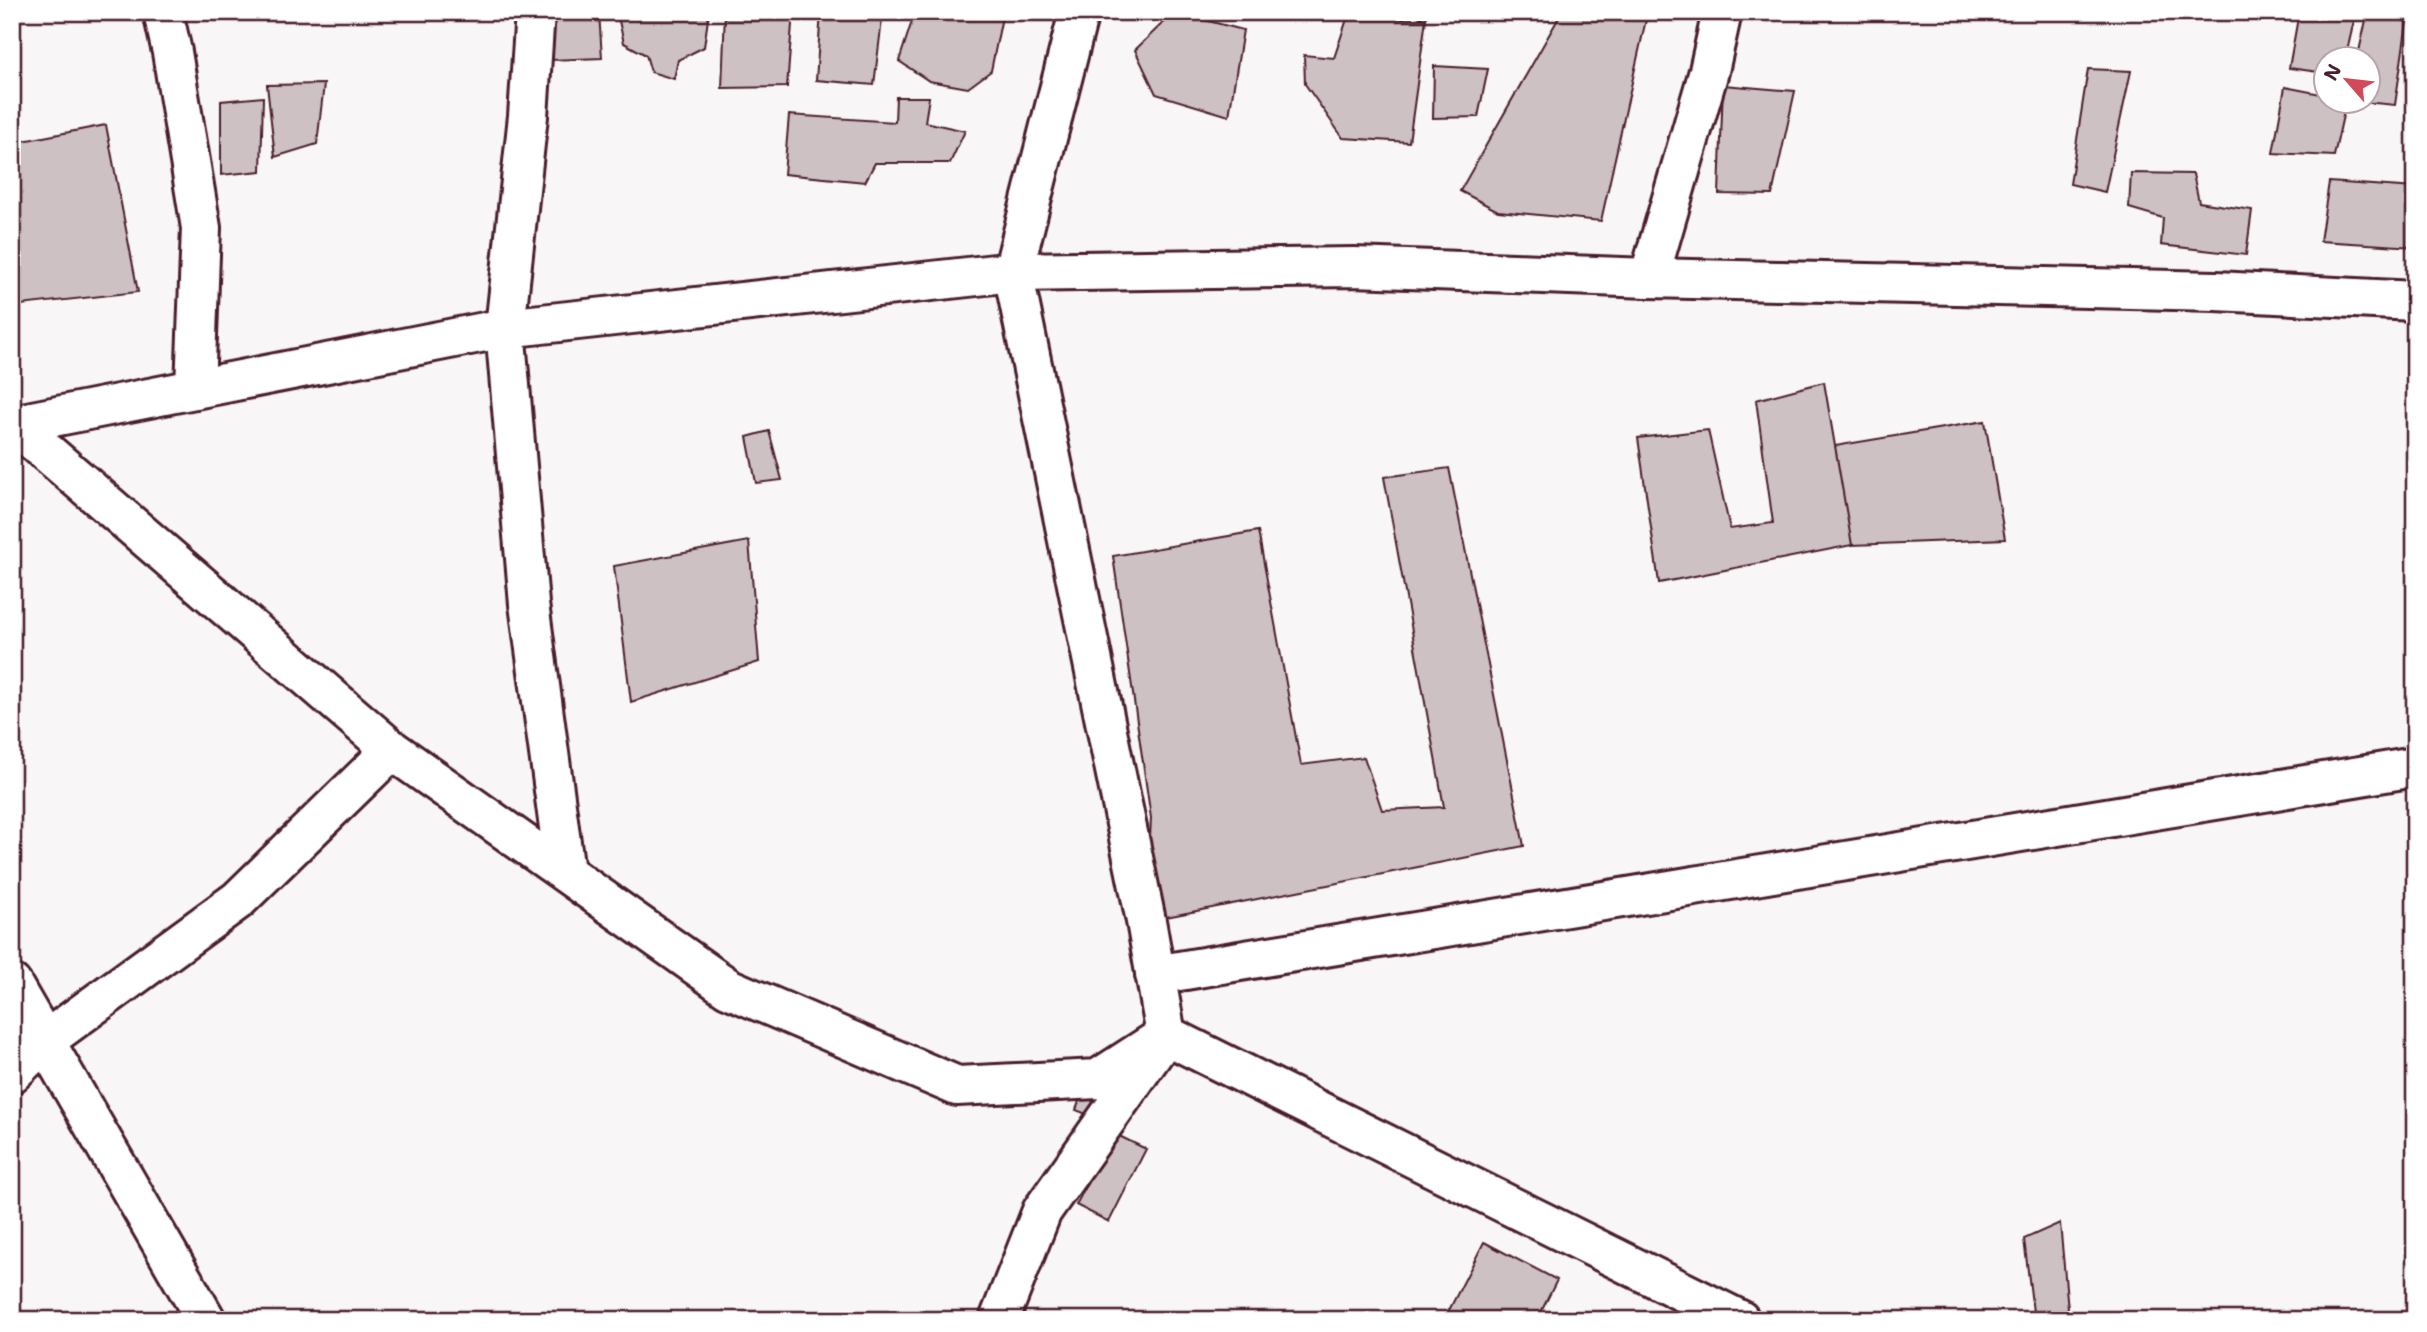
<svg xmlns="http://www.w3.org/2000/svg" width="2427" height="1332" font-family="'Shantell Sans',sans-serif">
<rect width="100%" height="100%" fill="#f8f6f7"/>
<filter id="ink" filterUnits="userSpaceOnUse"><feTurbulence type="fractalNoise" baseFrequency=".0143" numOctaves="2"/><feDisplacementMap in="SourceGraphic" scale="14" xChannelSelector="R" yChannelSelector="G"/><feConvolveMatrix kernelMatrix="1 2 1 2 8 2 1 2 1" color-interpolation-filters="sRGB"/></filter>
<g filter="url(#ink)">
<path fill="#cdc1c4" stroke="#4a1f2b" stroke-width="2" d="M550,12H599L602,58L550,60Z
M617,12H709L704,47L678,60L674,79L651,72L646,55L624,43Z
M725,12H793L787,87L722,88Z
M821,12H883L874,85L816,80Z
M915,12H1003L991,71L968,88L929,81L899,61Z
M1174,12L1243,30L1229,116L1156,94L1135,50Z
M1406,12H1428L1426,19Z
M1562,12H1634L1647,15L1601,221L1498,211L1460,191Z
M1860,12H1895L1893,19Z
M2299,12H2356L2345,60H2326V73L2289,68Z
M2368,12H2379L2407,22L2395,105L2364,102H2368V60H2357Z
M1347,19H1426L1409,142L1343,138L1305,84L1304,55L1334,58Z
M1434,66L1488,69L1478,117L1433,118Z
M2088,69L2131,71L2105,192L2070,184Z
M324,84L317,144L275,157L267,85Z
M1723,85L1795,91L1772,195L1719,194Z
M2285,87L2326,95V102H2346L2334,156L2273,153Z
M263,97L261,171L221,175V101Z
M896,97H929L925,122L965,131L950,163H875L865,182L784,174L789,115L895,122Z
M106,125L138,292L12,306V143Z
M2131,173L2193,174L2199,202L2252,210L2246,255L2161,245L2163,218L2129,208Z
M2329,182L2415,188V247L2320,241Z
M1824,382L1852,545L1659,583L1638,438L1708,430L1730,529L1773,523L1756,400Z
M1985,421L2005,539L1852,545L1835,446Z
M769,431L782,480L756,483L747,437Z
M1449,468L1524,846L1146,921L1151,818L1113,556L1258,531L1301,765L1364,757L1382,810L1444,807L1384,477Z
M749,541L759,662L631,702L614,566Z
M1085,1085L1122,1099L1112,1124L1076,1110Z
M1113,1133L1146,1149L1109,1222L1076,1205Z
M2060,1223L2069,1320H2034L2024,1239Z
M1484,1242L1557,1280L1537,1320H1444Z"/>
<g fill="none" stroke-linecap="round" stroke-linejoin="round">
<g stroke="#4a1f2b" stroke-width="44">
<path id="minor" d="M163,12L172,52L201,228L195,389
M535,12L528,116L505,328L529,604L565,872
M1079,12L1013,272L1146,921L1166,1035L1740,1320
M1649,278L1709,71L1722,12
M14,424L392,750L728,988L957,1086L1098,1079L1166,1035L1042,1211L999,1320
M1155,975L2415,767
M12,984L206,1320
M12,1073L46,1040L238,900L392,750"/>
</g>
<g stroke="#4a1f2b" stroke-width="44">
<path id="secondary" d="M12,425L505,328L1013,272L1354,267L1649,278L2216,291L2415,301"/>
</g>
<use href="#minor" stroke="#fff" stroke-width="38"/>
<use href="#secondary" stroke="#fff" stroke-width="38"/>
</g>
</g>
<rect width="2427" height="1332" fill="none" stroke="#fff" stroke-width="42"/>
<rect x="21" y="21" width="2385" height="1290" fill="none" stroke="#4a1f2b" stroke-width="2.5" filter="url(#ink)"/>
<g transform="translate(2347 80) rotate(298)"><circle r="33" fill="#ffffff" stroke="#b7a5aa" stroke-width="2"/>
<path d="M0-5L12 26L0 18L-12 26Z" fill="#d1495b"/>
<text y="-10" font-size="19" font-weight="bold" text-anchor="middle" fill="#4a1f2b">N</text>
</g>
</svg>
